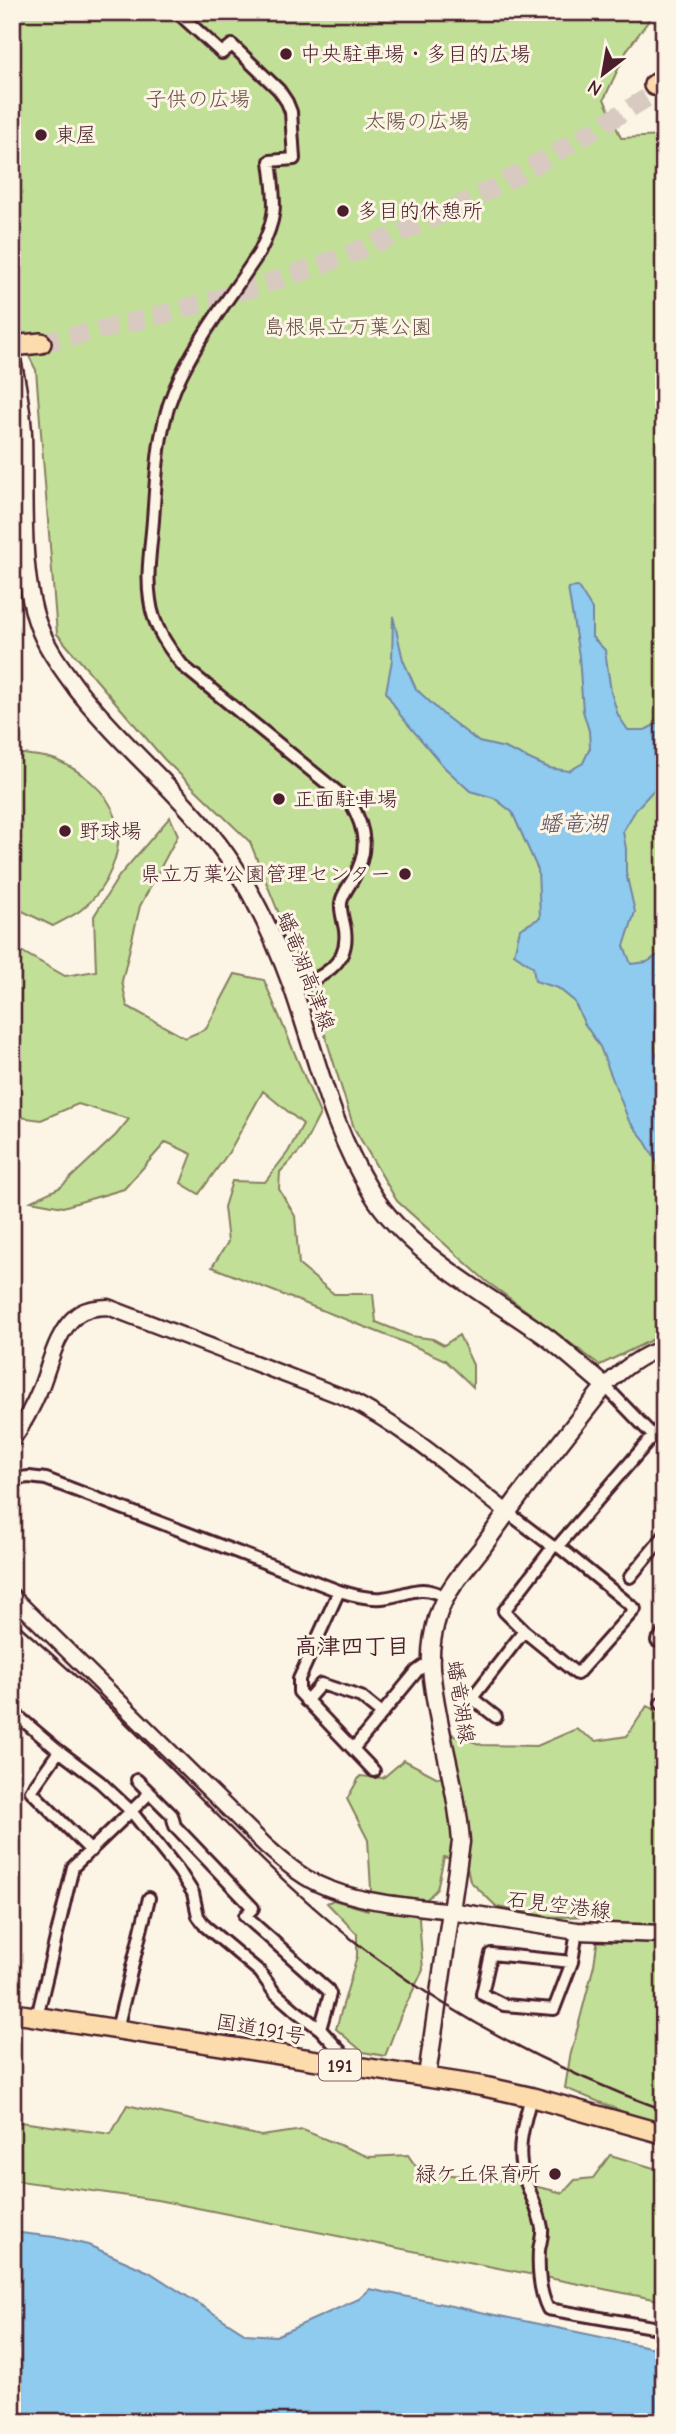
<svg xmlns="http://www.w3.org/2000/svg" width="676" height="2434" font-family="'Comic Neue','Klee One',sans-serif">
<rect width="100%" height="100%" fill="#fcf5e5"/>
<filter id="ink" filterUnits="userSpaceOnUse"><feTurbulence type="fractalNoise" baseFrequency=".0143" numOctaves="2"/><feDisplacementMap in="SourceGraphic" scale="14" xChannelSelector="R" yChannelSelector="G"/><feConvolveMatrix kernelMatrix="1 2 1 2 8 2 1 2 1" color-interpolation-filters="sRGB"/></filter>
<g filter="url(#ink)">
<path fill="#c2df97" stroke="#867f61" stroke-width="2" d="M12,12H655L627,50L604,99L621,138L664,136V1334L600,1365L486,1281L397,1201L354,1128L316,1006L250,842L164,759L57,634L36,370L12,323Z
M24,754C34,756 46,756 56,760C80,770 108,791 116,818C125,850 107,890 81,910C73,916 62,921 53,926L12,906V756Z
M170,817L178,835L140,906L122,981L127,1006L185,1038L206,1029L235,974L264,980L320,1114L302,1149L280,1172L279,1189L295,1216L299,1265L334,1294H373L376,1322L411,1336L433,1339L444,1345L459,1335L473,1365V1387L445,1360L416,1347L212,1267L228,1242L224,1207L232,1181L265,1182L288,1152L303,1124L263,1091L229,1152L199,1194L181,1183L192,1154L166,1142L124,1189L63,1207L31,1201L61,1187L116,1135L129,1119L78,1104L41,1120L12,1116V946L65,976L96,971L94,916L119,876Z
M647,1706L664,1713V2124L621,2111L565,2088L570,2057L594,1965L601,1916L551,1917L497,1907L470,1881L466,1863L444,1857L437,1889L426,1900L419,1919L423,1970L401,2015L385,2056L363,2052L336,2029L357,1956V1934L327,1903L333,1900L368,1910L371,1889L368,1840L347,1799L360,1776L383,1778L404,1760L438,1778L458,1774L449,1733L482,1745L537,1746L576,1729L596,1741L627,1736Z
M127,2105L261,2136L303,2130L369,2157L408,2155L421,2174C468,2174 517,2181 563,2193L575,2180L593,2178L610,2155L664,2171V2301L157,2200L12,2180V2121L111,2134Z"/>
<path fill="#8fcaef" stroke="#7386a1" stroke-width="2" d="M578,587L592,609V637L605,650L611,692L618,715L628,730H645L664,720V779L637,808L623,831L626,849V873L635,912L624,946L631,964L647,962L664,951V982L655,1013V1051L664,1069V1174L643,1138L629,1121L600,1047L584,1023L574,1001L558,988L535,981L533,967L514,954L520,929L540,918L538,870L512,812L494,798L470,791L444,767L400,715L386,692L392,660L393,616L403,660L416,689L445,716L479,742L505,748L549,768L569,771L583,763L590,748L589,731L583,711L579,656L568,588Z
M12,2232L55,2237L88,2245L149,2272L246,2334L276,2336L359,2299L370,2289L664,2350V2422H12Z"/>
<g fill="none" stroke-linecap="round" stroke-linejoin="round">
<path stroke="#d8cac0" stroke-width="19" stroke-dasharray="19 10" stroke-linecap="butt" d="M41,343C184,313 328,271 460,205C528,171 593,131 658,91"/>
<g stroke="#4a1f2b" stroke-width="16">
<path id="minor" d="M177,12L222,53L232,45L279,90L287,102L291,112L294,159L270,161C275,203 279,214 259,253C233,293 202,332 181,375C157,423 157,468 153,520C151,547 146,574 150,600C153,626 167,646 183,666L351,803C366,830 369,852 353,879C349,886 342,895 341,903C340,912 344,922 345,930C350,964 320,979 293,988
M605,1386L664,1447
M12,1479L29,1477L46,1479L339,1591C353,1595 367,1599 382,1598C412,1595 416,1582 446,1597
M553,1547L558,1546L653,1436
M630,1577L664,1536
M339,1591L299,1679V1692L353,1749
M524,1631L577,1674L635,1609L558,1546
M657,1641L664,1633
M306,1701L321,1684L361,1697L382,1714
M661,1703L664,1704
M12,1711L59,1751L100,1782L131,1811L179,1871L193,1893L198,1916L205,1926L260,1972L274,1992L296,2011L320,2029
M496,1717L472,1698L524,1631L504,1611L553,1547L507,1512
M59,1751L31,1791L91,1851
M374,1771L353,1749L417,1671L424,1666H431
M572,1962L554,2009L504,2005L482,1994L491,1954L572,1962L577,1931
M37,2017L73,1867L150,1793L137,1780L172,1815L175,1826L253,1908L245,1916L328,1990L330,1994L320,2029L341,2052V2065
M117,2029L149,1898
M531,2097C524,2123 515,2150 524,2177C530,2194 539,2210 542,2228C543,2236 540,2243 539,2250C538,2269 539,2291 548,2309L664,2329"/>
</g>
<g stroke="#4a1f2b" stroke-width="19">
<path id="tertiary" d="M605,1386C623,1369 640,1355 664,1348
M12,1440C24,1424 33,1406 41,1387C50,1364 56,1332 77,1315C86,1308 97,1308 108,1307L346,1398C405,1427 455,1472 507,1512
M12,1596L266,1846C282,1860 299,1875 318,1884C359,1903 406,1905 450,1911"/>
</g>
<g stroke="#4a1f2b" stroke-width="21">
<path id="secondary" d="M12,360C17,384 22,410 23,434C25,492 18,579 41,632C50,653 64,671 77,689C123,748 184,795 227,856C256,897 276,942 293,989C317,1058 332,1130 371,1192C410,1256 489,1295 548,1338C567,1353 586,1370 605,1386C563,1439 521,1492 482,1548C466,1568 446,1590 438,1615C433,1631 430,1651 431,1668C436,1727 457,1783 461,1842L427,2076
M450,1911L577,1931L664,1934"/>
</g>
<g stroke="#4a1f2b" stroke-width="23">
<path id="trunk" d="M12,2013L482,2086L531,2097L664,2134"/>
</g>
<g stroke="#4a1f2b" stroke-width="24">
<path id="motorway" d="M654,85L664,80
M12,346L41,343"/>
</g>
<use href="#minor" stroke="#fcf5e5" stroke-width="10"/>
<use href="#tertiary" stroke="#fcf5e5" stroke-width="14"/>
<use href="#secondary" stroke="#fcf5e5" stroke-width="16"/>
<use href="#trunk" stroke="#fcdcac" stroke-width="18"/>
<use href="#motorway" stroke="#fcdcac" stroke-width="19"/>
<path stroke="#4a1f2b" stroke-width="2.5" d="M12,1619C53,1655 94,1691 133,1730C211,1807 286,1891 375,1957C463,2022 562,2073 664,2110"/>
</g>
</g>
<g fill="#4a1f2b" stroke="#fcf5e5" stroke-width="2.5">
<circle cx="286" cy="54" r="7"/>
<circle cx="41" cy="135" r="7"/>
<circle cx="343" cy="211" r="7"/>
<circle cx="279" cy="799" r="7"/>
<circle cx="65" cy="831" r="7"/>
<circle cx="405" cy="874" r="7"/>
<circle cx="555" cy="2174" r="7"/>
</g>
<g text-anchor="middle" stroke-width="6" stroke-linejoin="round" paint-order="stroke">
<rect fill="#fcf5e5" stroke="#7f5f63" stroke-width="2" x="319" y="2049.5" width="42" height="31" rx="5"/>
<g font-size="19" font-weight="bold" fill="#4a1f2b">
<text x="340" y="2072">191</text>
</g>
<g font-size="21" fill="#4a1f2b" stroke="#fcf5e5" text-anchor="start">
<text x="300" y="61">中央駐車場・多目的広場</text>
<text x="55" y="142">東屋</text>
<text x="357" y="218">多目的休憩所</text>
<text x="293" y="806">正面駐車場</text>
<text x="79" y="838">野球場</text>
<text x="391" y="881" text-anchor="end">県立万葉公園管理センター</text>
<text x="541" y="2181" text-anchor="end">緑ケ丘保育所</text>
</g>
<g font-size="21" fill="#684f46" stroke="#fcf5e5">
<text x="198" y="106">子供の広場</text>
<text x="417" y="128">太陽の広場</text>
<text x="348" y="334">島根県立万葉公園</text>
</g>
<g font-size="21" fill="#4a1f2b" stroke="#fcf5e5">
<text transform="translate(306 971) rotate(69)" y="7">蟠竜湖高津線</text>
<text transform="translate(461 1702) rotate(81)" y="7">蟠竜湖線</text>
<text transform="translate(559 1905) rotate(7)" y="7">石見空港線</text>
<text transform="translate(261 2029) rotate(10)" y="7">国道191号</text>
</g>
<g font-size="23" font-style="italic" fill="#5f5266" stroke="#fcf5e5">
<text x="573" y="831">蟠竜湖</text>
</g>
<g font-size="23" font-weight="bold" fill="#4a1f2b" stroke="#fcf5e5">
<text x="352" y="1654">高津四丁目</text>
</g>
</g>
<rect width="676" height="2434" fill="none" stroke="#fcf5e5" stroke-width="42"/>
<rect x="21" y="21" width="634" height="2392" fill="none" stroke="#4a1f2b" stroke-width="2.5" filter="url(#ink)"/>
<g transform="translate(603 74) rotate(211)" stroke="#fcf5e5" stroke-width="5" paint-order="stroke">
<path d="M0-5L12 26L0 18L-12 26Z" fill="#4a1f2b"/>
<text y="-10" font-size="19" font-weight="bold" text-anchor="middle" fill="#4a1f2b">N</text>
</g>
</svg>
